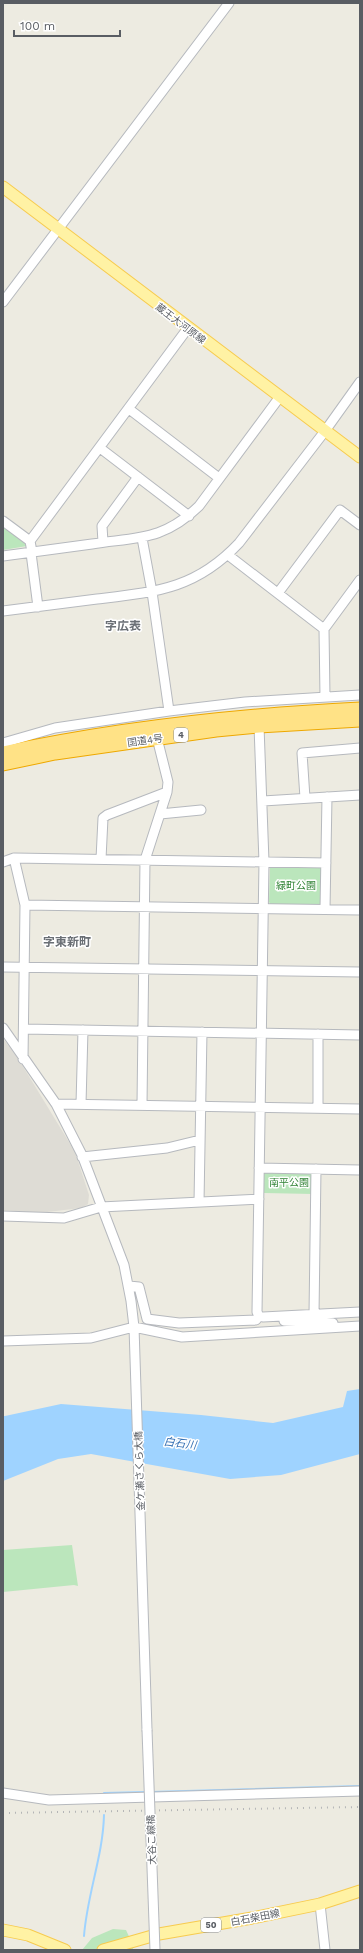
<svg xmlns="http://www.w3.org/2000/svg" width="363" height="1953" font-family="'Work Sans','Noto Sans JP',sans-serif">
<rect width="100%" height="100%" fill="#edebe1"/>
<path fill="#dedcd5" d="M4,1040L16,1055L75,1152L89,1195L88,1204L81,1208L39,1213L3,1210Z"/>
<path fill="#bbe6bc" d="M3,523L27,541V546L3,550Z
M272,864L319,865L323,868L321,903L319,906L271,905L269,902L270,867Z
M268,1171H310L314,1174L313,1194L264,1193V1173Z
M72,1545L78,1586L74,1585L3,1592V1550Z
M113,1929L126,1930L133,1945V1950H82L92,1938Z"/>
<path fill="#9fd3ff" d="M360,1389V1454L281,1475L230,1479L91,1454L58,1459L3,1481V1416H5L61,1404L201,1415L273,1423L343,1407L347,1391Z"/>
<g fill="none" stroke-linecap="round" stroke-linejoin="round">
<path stroke="#9fd3ff" stroke-width="2" d="M151,1792L360,1786
M104,1796V1793L147,1792
M84,1936C87,1895 103,1856 104,1815"/>
<g stroke="#b6b9be" stroke-width="11">
<path id="minor" d="M3,302L229,3
M129,409L219,478
M100,448L189,516
M3,521L30,541
M142,538L152,592L169,711
M103,542L102,526L138,477
M32,552L30,541L188,328
M31,553L38,607
M228,555L324,629
M3,556C33,552 62,548 92,544C137,537 163,541 199,506L279,398
M278,593L340,510L360,525
M3,611C34,607 66,603 97,599C156,592 196,589 239,543L325,431L360,382
M325,697L324,629L360,580
M259,726L264,862L257,1312L259,1316L263,1317L360,1312
M3,743L55,728L169,711L245,702L360,695
M305,798L302,753L360,748
M263,801L360,795
M160,814L201,810
M14,858L25,905L23,1059
M101,859L103,818L107,815L167,792
M3,862L14,858L326,863
M25,905L360,910
M325,909L327,797
M3,967L360,972
M3,1028L56,1104L82,1155L124,1265L131,1301L134,1327L147,1730
M24,1029L360,1035
M56,1104L360,1109
M81,1104L83,1030
M142,1105L145,860L167,792L168,782L157,738
M318,1108V1034
M82,1157L167,1148L200,1140
M259,1168L360,1170
M199,1202L202,1032
M3,1216L64,1218L101,1207L259,1199
M129,1286L139,1287L147,1319L179,1323L256,1320L259,1316
M314,1314L316,1169
M284,1321L333,1323
M3,1341L91,1338L134,1327L182,1337L360,1326
M3,1793L49,1800L360,1791
M320,1904L325,1950"/>
</g>
<g stroke="#f7cb4f" stroke-width="13">
<path id="major" d="M3,187L360,457
M3,1930L28,1935L65,1950
M103,1950L159,1934L252,1918L320,1904L360,1891"/>
</g>
<g stroke="#eea800" stroke-width="15">
<path id="highway" d="M3,753C119,728 241,715 360,709
M3,764L55,753L216,730L259,726L360,720"/>
</g>
<use href="#minor" stroke="#fff" stroke-width="9"/>
<use href="#major" stroke="#fff2a4" stroke-width="11"/>
<use href="#highway" stroke="#ffe286" stroke-width="13"/>
<path stroke="#b4b5b6" stroke-width="2" stroke-dasharray="1 5" stroke-linecap="butt" d="M3,1813L360,1807"/>
<g stroke="#b6b9be" stroke-width="11" stroke-linecap="butt">
<path id="minor-bridge" d="M147,1730L155,1950"/>
</g>
<use href="#minor-bridge" stroke="#fff" stroke-width="9"/>
</g>
<g text-anchor="middle" stroke-width="3" stroke-linejoin="round" paint-order="stroke">
<g fill="#fff" stroke="#8b8e92" stroke-width="1">
<rect x="174" y="728" width="14" height="14" rx="3"/>
<rect x="201" y="1918" width="20" height="14" rx="3"/>
</g>
<g font-size="9" font-weight="bold" fill="#595d63">
<text x="181" y="738">4</text>
<text x="211" y="1928">50</text>
</g>
<g font-size="10" fill="#595d63" stroke="#fff">
<text transform="translate(181 323) rotate(37)" y="4">蔵王大河原線</text>
<text transform="translate(145 740) rotate(-8)" y="4">国道4号</text>
<text transform="translate(139 1471) rotate(-92)" y="4">金ケ瀬さくら大橋</text>
<text transform="translate(151 1840) rotate(-92)" y="4">大谷こ線橋</text>
<text transform="translate(255 1917) rotate(-11)" y="4">白石柴田線</text>
</g>
<g font-size="10" fill="#308335" stroke="#fff">
<text x="296" y="889">緑町公園</text>
<text x="289" y="1186">南平公園</text>
</g>
<g font-size="11" font-style="italic" fill="#3873b6" stroke="#fff">
<text transform="translate(180 1443) rotate(7)" y="4">白石川</text>
</g>
<g font-size="12" font-weight="bold" fill="#6a6f75" stroke="#fff">
<text x="123" y="630">字広表</text>
<text x="67" y="946">字東新町</text>
</g>
</g>
<rect width="363" height="1953" fill="none" stroke="#595d63" stroke-width="8"/>
<path d="M14 30v6h106v-6" fill="none" stroke="#595d63" stroke-width="2"/>
<text x="20" y="30" font-size="12" fill="#595d63" stroke="#ffffff" stroke-width="3" paint-order="stroke">100 m</text>
</svg>
